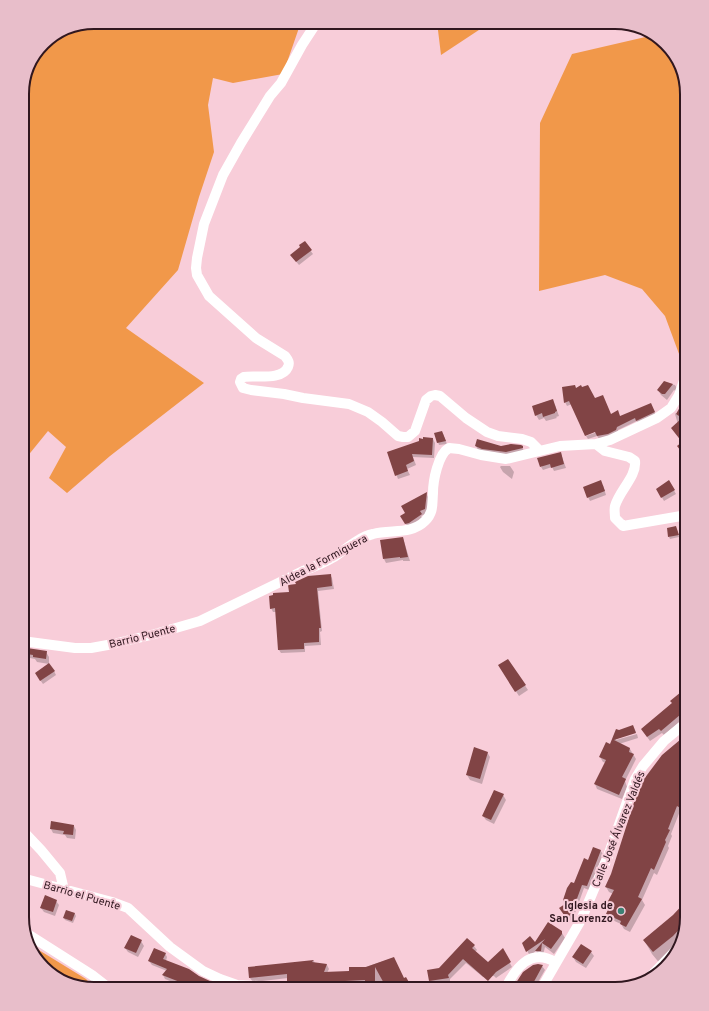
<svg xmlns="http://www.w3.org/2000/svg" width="709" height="1011" font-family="Overpass,sans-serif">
<rect width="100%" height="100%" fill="#f8cdd9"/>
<path fill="#f1984a" d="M94,22H301L283,74L233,83L213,78L208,105L214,152L199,197L178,270L126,328L204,383L110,456L67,493L49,478L66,447L48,431L22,463V89L30,62L46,40Z
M437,22H491L441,55Z
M654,35L677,58L687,94V232L679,240L685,261L687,264V340L682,362L665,316L642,289L605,275L539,291L540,123L572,54Z
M29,944L86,979L96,989H92L42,963L32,953Z"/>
<path fill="#0003" d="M304,242L313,254L299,265L293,258Z
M665,383L675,385L678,390L677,392L674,390L667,400L661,395L658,390Z
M576,389L595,399L611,415L620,417L652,407L656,415L639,424L637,421L618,430V434L600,440L597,436L588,439L586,436L600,431L572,404L567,406L565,402Z
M555,405L559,416L556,417L557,418L546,421L544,418L539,420L536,415Z
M679,411L687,426L683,442L675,414L676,413L677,415Z
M435,433L443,434L447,444L439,445Z
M433,439L435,443L434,458L413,457L416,465L407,469L410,475L398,479L388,452Z
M477,441L501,447H522L524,451L508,455L478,450L476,446Z
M561,454L566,468L554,471L552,467L543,470L541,467Z
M501,466H510L514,472L512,479L503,472L500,467Z
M669,482L676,494L664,501L657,489Z
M603,485L606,495L590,501L588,497Z
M426,493L428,497L427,513L421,516L423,519L408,527L401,516L406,513Z
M677,530L679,537L670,539L669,537Z
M403,538L410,561H403V560L386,563L384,559Z
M330,575L332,578L334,589L318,591L322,631L320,632L321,645L305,646V652L281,653L279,650L276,612H273L271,608L290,593Z
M46,652L49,657V664L37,662L35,659L30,658L28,653Z
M508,660L528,690L519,696L502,670Z
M54,671L56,675L43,684L38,677Z
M687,690V714L682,718L683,719L664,735L662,733L650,741L642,730Z
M633,726L636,732L616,738V740L637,734L638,738L619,744L630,749L636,759L625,781L627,787L622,799L597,789L595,784L606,763L603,762L600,757L610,745L619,731Z
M687,735V811L686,814L680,811L671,834L672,836L668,846L669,848L657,875L654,873L642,900L645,905L630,932L624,929L621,924L610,919L607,914L610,907L608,903L613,894L609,892L606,887Z
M487,752L490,757L482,784L470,780L467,775Z
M503,795L506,800L494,824L486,820L483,816Z
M52,822L74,826L76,830L75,839L67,838L65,835L53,833L51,829Z
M600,850L603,854L589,890L584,888L574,916L569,922L563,913L574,884L589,861Z
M687,859V871L684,866Z
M56,901L59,905L55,916L44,912L41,908Z
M687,901V917L677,952L661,965L652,954L644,940L673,916Z
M67,911L75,914L76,916L73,923L65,920L64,918Z
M548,924L562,933L565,938L554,954L545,947L543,955L539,956L536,951L530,956L523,943H535Z
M467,940L474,946L477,950L475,952L488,964L503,950L512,967L496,978L494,976L483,977L466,963L450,979V982L432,984L430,980Z
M141,941L144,946L138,957L128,952L125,948Z
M591,952L594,956L586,968L576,962L573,957Z
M165,953L167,957L166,961L209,982L211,986V989L194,984L192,989H190L165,979L163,975L167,971L152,965L149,961Z
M393,958L404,979L406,978L412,989H365L366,984L347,985V989H292L288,983V978L253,982L250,978L249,968L314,961L315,964L327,965L329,969L327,973L350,972Z
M542,966L545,970L534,989H514Z"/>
<path fill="#814445" d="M305,241L312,250L296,262L290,255L300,247L299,245Z
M664,381L673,384L665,394H662L657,390Z
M575,385L576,388L581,385L582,387L588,385L595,398L603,395L611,414L618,410L620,416L651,403L655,412L636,421L635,418L617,427L616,430L608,434L597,436L595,432L585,436L569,401L564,403L562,387Z
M687,395V459L677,446L682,442L671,428L682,418L676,414Z
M553,399L557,411L555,412V413L543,417L542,413L535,416L532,406Z
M442,431L446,441L437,443L434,433Z
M423,437L433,438L432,455L412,454L414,461L406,465L408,471L395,476L387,452L419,441V438L423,439Z
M477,439L501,446L511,444L521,445L523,446V448L506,452L482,449L475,446Z
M561,452L564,464L551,468L550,464L540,467L537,458Z
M601,480L605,491L587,498L583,487Z
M669,480L675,490L661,498L656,489Z
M427,492L425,509L420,511L422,514L409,523L405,524L400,516L405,513L401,506Z
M676,526L679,535L668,537L667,528Z
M403,537L408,557L400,558V557L383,559L380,540Z
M331,574L332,586L317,588L321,628H319V642L304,643V649L278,650L275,608L270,609L269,596L273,595V593L289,592L288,585L296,584L295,582L308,576Z
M27,648L47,651L46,659L33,657V655L27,654Z
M508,659L526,685L515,692L498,665Z
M49,663L55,671L40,681L35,673Z
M687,689V709L661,731L659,729L647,737L641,729L672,703L670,701L681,692Z
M633,725L636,733L614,740L630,748L629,752L634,754L622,777L626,779L619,795L594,784L606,760L599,757L606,742L610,744L616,729L619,730Z
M687,734V800L682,809L677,806L668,829L670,830L665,840L666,842L654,870L651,868L638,897L642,899L626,927L620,924L621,921L606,914L610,905L607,903L614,890L605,887L611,874L636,796L644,779L662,755Z
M474,747L488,752L480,779L466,775Z
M494,790L504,794L491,820L482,816Z
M51,821L74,825L73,835L63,834L64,831L50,829Z
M593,847L601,850L596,863L587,886L582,885L572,912L567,919L559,908L565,904L563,900L567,888L571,882L574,883L584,858L588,860Z
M45,895L57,900L53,912L40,908Z
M687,900V917L686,922L673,936L653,952L643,940L673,915Z
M66,910L75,913L72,921L63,918Z
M548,922L562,931V934L551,949L542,943L541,951H535L545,939L526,952L522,943L530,936L535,942Z
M131,935L142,940L136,953L124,948Z
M467,938L475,945L472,948L488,962L503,948L511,962L496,972L488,981L463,959L448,975L449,978L429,981L427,970L439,968Z
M581,944L592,951L583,964L572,957Z
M154,948L166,953L163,959L189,969L199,976L210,981L209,986L192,981L190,986L162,975L167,969L148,961Z
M394,957L404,978L406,977L411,986L405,989H398L394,982L386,987L375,967V989H364L365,980L345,981L346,989H291L290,985L287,983V974L249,978L248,967L314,960L312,962L327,964L324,972L349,971V967H366Z
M538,964L543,965L530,989H512L523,972L533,965Z"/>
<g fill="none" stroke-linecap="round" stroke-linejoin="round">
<path stroke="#fff" stroke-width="10" d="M317,22L302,45L281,83L270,96L241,143L223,175L204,224L197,258L196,268L197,275L209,296L256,338L285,356C288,360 290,362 288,367C282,381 255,375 244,377L241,379L240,382L243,388L251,390L284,394L303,398L349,404L368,412L382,422L398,436L403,437H408L415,431L426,400L431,396L435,395L440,396L466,418L487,432L498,436L522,439L531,442L539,450
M596,444L610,440L657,418L671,408L679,395L687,372
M22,641L75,648H91L113,644L155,634L200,621L303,571C314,567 324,563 334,557C346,549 359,537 373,534C391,529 411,535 425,521C434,512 432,504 433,493C433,481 438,454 449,448L459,449L481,455L506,459L560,446L596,444L605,451L629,457L635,461C637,476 619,491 615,506C614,510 615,514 615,518L623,526L687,515
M22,830L41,850L60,873L64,890
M22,878L112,902L128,908L170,947L203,971L220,979L237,985L279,987L285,989
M26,933L92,975L110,989
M647,980L679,947
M505,989C515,969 530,947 555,962
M541,989L581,920L608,856L635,779L643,766L664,741L687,722"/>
</g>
<circle fill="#3d8174" stroke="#f8cdd9" stroke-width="1.5" cx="621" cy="911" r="4"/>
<g text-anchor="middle" stroke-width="4" stroke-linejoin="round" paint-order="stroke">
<g font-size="11" fill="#30171f" stroke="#f8cdd9">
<text transform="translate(323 560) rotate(-28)" y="4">Aldea la Formiguera</text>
<text transform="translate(142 636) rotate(-14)" y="4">Barrio Puente</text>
<text transform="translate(618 829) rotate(-68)" y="4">Calle José Álvarez Valdés</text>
<text transform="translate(82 895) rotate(16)" y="4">Barrio el Puente</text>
</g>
<g font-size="11" font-weight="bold" fill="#30171f" stroke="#f8cdd9" text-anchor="end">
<text x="613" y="909">Iglesia de<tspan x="613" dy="13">San Lorenzo</tspan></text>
</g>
</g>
<path d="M0 0H709V1011H0ZM94 29H615A65 65 0 0 1 680 94V917A65 65 0 0 1 615 982H94A65 65 0 0 1 29 917V94A65 65 0 0 1 94 29Z" fill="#e8beca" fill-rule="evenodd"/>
<path fill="none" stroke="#30171f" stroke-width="2" d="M94 29H615A65 65 0 0 1 680 94V917A65 65 0 0 1 615 982H94A65 65 0 0 1 29 917V94A65 65 0 0 1 94 29Z"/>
</svg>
